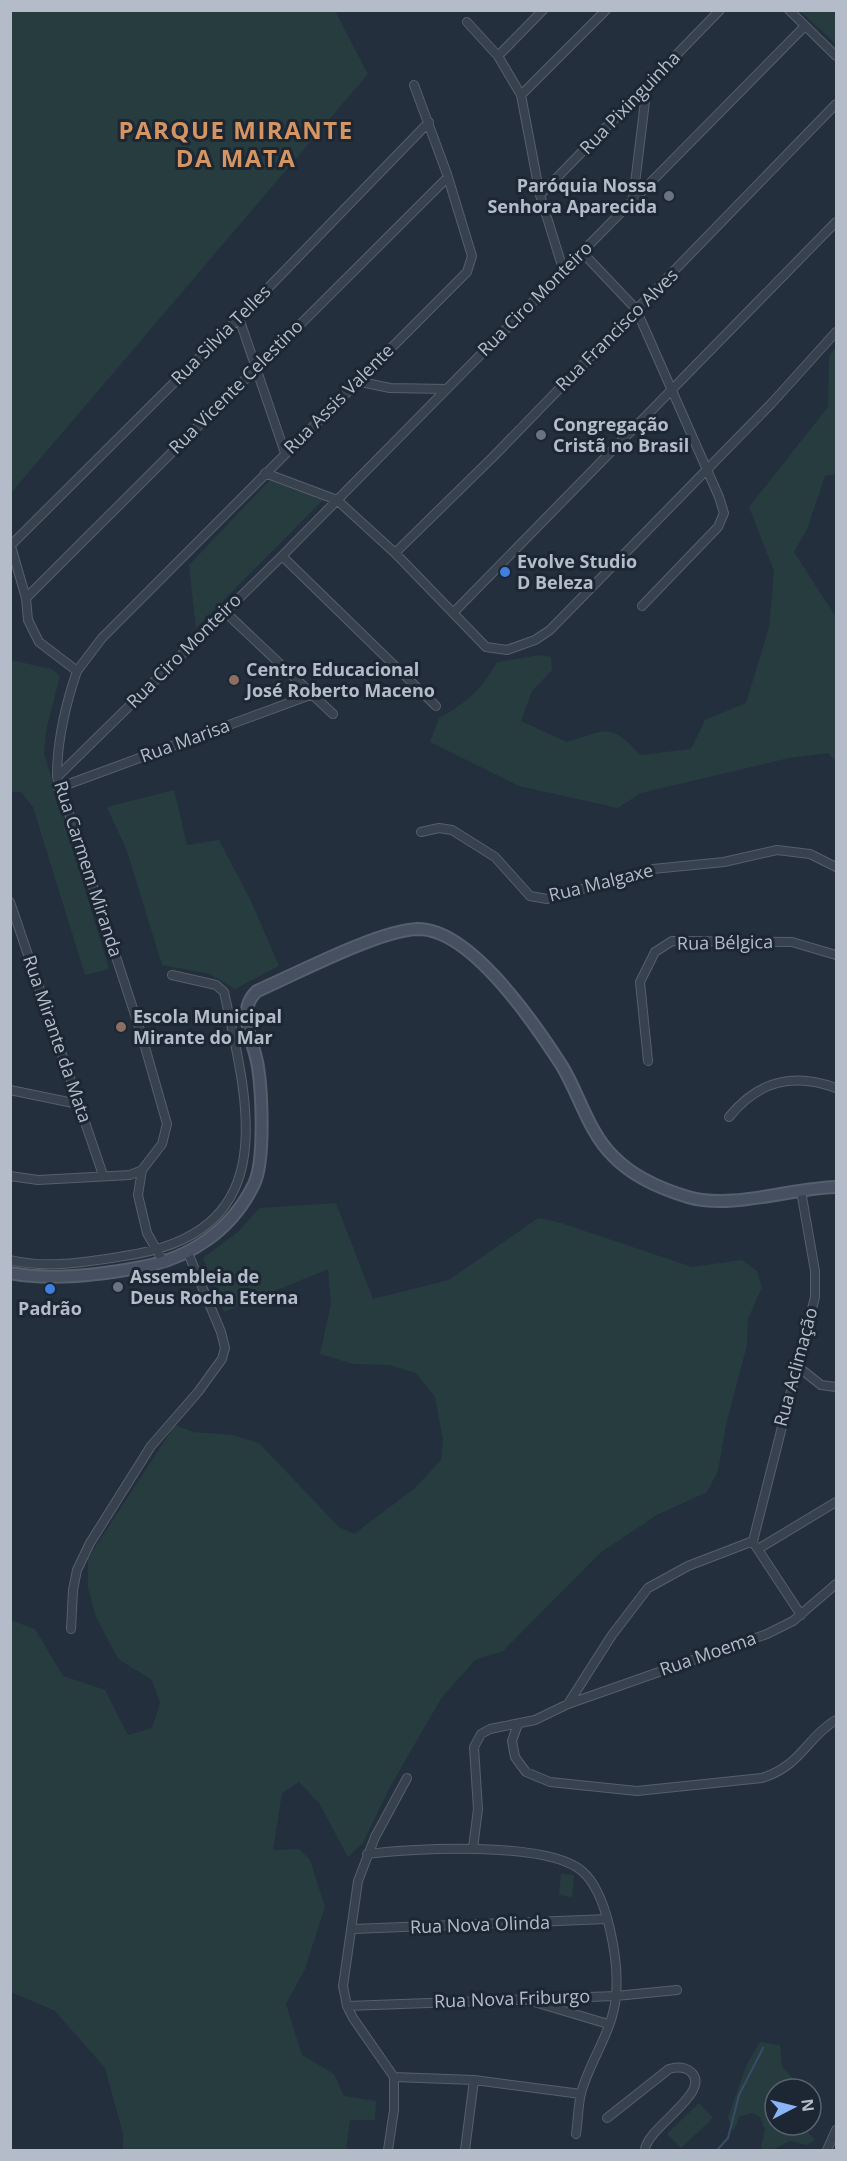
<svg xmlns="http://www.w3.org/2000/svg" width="847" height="2161" font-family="'Open Sans',sans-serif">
<rect width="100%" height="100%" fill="#242f3e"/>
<path fill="#263c3f" d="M11,10L335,11L368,74L11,493Z
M800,11H836V44Z
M836,347V474L825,476L807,529L794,552L836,617V762L828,753L789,758L641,793L618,808L519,786L430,742L439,718C468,702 480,691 497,662L540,655L551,657L552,670L532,691L521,721L567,742C607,730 610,722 640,755L691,749L705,720L746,703L769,627L774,571L749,507L828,407L829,356Z
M270,480L323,500L196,628L189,565Z
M11,660L51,669L60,676L46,731L44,753L109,969L85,975L33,807L21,792H11Z
M174,790L187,845L219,840L250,899L279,966L235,989L210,974L162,965L127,851L107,807Z
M336,1203L373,1299L449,1280L538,1218L561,1223L692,1267L742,1260L757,1271L762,1287L748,1319L747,1345L726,1425L718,1471L707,1492L657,1515L600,1553L503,1651L475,1660L442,1697L390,1787L363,1843L348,1857L319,1803L299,1782L282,1793L273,1850L299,1849L310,1860L325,1907L305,1969L286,2004L302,2055L334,2074L344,2096L376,2101L375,2120H350L346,2150H123V2134L105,2068L55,2011L11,1992V1620L35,1629L63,1676L105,1690L128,1735L152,1728L160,1703L152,1680L118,1659L96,1617L88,1588V1558L175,1425L193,1432L232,1435L259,1443L339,1527L354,1534L415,1488L441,1460L443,1440L435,1397L416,1373L389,1365L353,1364L320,1354L331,1304L328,1269L224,1312L203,1258L239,1231L259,1208Z
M561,1874L574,1875L572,1897L559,1895Z
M760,2042L780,2045L782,2066L794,2080L784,2088L778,2086L775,2089V2125H801L815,2140L807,2145L790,2141L772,2150H763L761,2147L765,2130L760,2117L753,2113L740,2116L733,2132L728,2117L746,2066Z
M699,2103L713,2118L681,2148L667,2134Z"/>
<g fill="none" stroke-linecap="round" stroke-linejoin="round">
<path stroke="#394c67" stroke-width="2" d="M717,2150L728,2138L739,2095L763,2048"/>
<g stroke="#565f6c" stroke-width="10">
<path id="street" d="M789,10L836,56
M467,22L498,56L521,95L540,195L563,269
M498,56L543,10
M521,95L606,10
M540,195L720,10
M633,200L647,85
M582,252L636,309L719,497L724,513L718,527L642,606
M239,318L285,453
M356,381L390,388L447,389
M265,473L337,500L395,553L486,647L507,650L535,640L550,630L771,404L836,332
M10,543L26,598L28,620L39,642L77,671C65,706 57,740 57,777L141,1033L167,1124L162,1144L142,1170L138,1195L147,1233L164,1263
M11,545L239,318L429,122
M395,553L493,457L836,104
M282,556L436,706
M26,598L448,177
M224,611L333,714
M454,612L836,222
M77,671L102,638L467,272L472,256L447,174L414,85
M57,777L282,556L804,27
M58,788L313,694
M421,832L439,828L452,830L495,857L530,896L547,899L653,869L724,862L777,850L810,854L836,867
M10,902L103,1175
M648,1061L640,982L655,952L672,941L792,942L836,955
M10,1090L78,1104
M729,1117C758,1081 793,1072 836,1088
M10,1176L38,1180L130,1175L142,1170
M10,1260C47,1269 87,1262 124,1256C283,1233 250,1110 224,992L216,985L172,975
M796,1365L821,1385L836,1387
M753,1541L815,1297V1271L801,1191
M755,1545L801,1615
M758,1549L836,1502
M71,1629L73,1590L77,1570L90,1543L151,1446L198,1392L222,1359L225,1348L221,1332L188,1253
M568,1704L612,1635L648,1588L688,1566L753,1541
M518,1724L512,1741L515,1757L526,1772L550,1782L637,1791L762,1778C801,1766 807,1737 836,1720
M473,1848L478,1809L474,1747L481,1734L490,1729L535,1720L568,1704L767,1634L793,1621L836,1584
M367,1854C413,1848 547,1841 582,1871C608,1893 619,1962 616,1995C614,2029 590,2060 581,2093C578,2106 578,2121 576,2134
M353,1929L607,1919
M531,2001L608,2024
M347,2006L616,1996L677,1990
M394,2077L474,2080L581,2094
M607,2118L669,2069C676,2067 685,2067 691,2072C713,2092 646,2128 645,2150
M388,2150L394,2110V2077L353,2018L347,2006L343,1986L358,1881L375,1837L407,1778
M465,2150L474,2080
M827,2150L836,2130"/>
</g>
<g stroke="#565f6c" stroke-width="14">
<path id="secondary" d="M10,1273C52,1281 100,1275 142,1267C190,1258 232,1230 254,1184C265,1162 262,1093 258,1067C254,1040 235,1011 257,991C296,974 379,930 418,929C471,929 535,1024 562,1066C579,1094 589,1133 613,1156C633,1177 661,1189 688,1197C731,1210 791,1188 836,1187"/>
</g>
<use href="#street" stroke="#38414e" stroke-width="8"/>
<use href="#secondary" stroke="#465061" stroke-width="10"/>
</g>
<g fill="#6b7280" stroke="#1d2633" stroke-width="2">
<circle cx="669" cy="196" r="6"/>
<circle cx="541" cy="435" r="6"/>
<circle cx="118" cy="1287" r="6"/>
</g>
<g fill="#3f7fe0" stroke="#1d2633" stroke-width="2">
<circle cx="505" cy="572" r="6"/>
<circle cx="50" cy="1289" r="6"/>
</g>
<g fill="#8d6e63" stroke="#1d2633" stroke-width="2">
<circle cx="234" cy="680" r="6"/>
<circle cx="121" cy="1027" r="6"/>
</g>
<g text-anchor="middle" stroke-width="6" stroke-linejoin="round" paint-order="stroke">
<g font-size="18" fill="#b4bcc9" stroke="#1d2633">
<text transform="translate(630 103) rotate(-46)" y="6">Rua Pixinguinha</text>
<text transform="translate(535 299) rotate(-45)" y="6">Rua Ciro Monteiro</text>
<text transform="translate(617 330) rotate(-45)" y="6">Rua Francisco Alves</text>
<text transform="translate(221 335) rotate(-45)" y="6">Rua Silvia Telles</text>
<text transform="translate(236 387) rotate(-45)" y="6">Rua Vicente Celestino</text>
<text transform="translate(339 399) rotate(-45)" y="6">Rua Assis Valente</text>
<text transform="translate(184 651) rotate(-45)" y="6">Rua Ciro Monteiro</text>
<text transform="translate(185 741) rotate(-20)" y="6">Rua Marisa</text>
<text transform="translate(88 869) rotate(72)" y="6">Rua Carmem Miranda</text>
<text transform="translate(601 883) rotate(-14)" y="6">Rua Malgaxe</text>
<text transform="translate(725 943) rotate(-1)" y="6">Rua Bélgica</text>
<text transform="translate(57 1039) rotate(71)" y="6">Rua Mirante da Mata</text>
<text transform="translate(796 1367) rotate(-75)" y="6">Rua Aclimação</text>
<text transform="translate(708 1654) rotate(-19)" y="6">Rua Moema</text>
<text transform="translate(480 1925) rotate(-2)" y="6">Rua Nova Olinda</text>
<text transform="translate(512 1999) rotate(-2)" y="6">Rua Nova Friburgo</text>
</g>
<g font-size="18" font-weight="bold" fill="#b4bcc9" stroke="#1d2633" text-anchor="start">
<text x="657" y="192" text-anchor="end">Paróquia Nossa<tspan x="657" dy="21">Senhora Aparecida</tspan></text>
<text x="553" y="431">Congregação<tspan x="553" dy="21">Cristã no Brasil</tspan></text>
<text x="517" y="568">Evolve Studio<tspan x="517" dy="21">D Beleza</tspan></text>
<text x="246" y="676">Centro Educacional<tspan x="246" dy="21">José Roberto Maceno</tspan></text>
<text x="133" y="1023">Escola Municipal<tspan x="133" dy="21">Mirante do Mar</tspan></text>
<text x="130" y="1283">Assembleia de<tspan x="130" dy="21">Deus Rocha Eterna</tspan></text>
<text x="50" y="1315" text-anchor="middle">Padrão</text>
</g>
<g font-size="24" font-weight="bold" letter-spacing="1.5" fill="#d59563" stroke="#1d2633">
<text x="236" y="139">PARQUE MIRANTE<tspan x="236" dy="28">DA MATA</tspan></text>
</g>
</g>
<rect width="847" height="2161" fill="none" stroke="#b4bcc9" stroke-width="24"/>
<g transform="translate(793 2107) rotate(83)"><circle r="28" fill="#1d2633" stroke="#59626f" stroke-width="1.5"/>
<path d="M0-4.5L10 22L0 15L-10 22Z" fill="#8ab4f8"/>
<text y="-9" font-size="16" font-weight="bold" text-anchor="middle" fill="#b4bcc9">N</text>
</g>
</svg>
